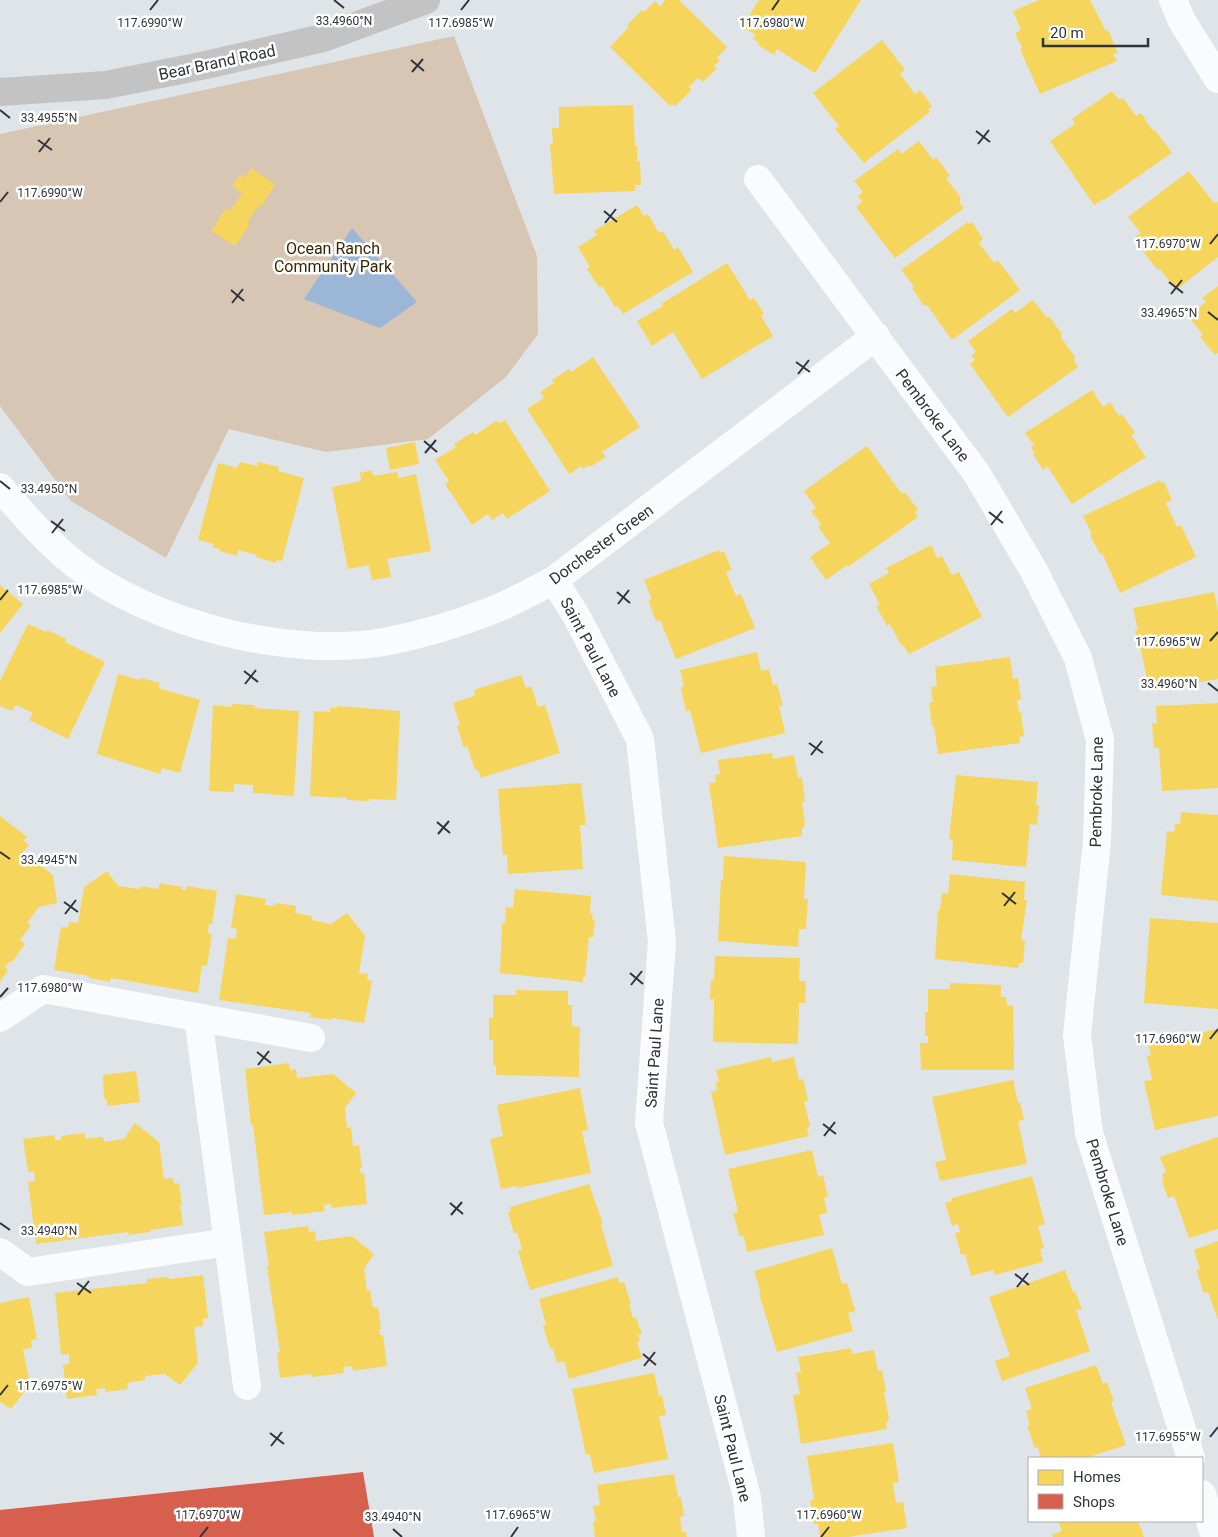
<svg xmlns="http://www.w3.org/2000/svg" width="1218" height="1537" font-family="Roboto,sans-serif">
<rect width="100%" height="100%" fill="#dfe4e9"/>
<path fill="#d7c6b3" d="M454,36L537,256L538,334L506,377L428,439L326,452L229,429L166,558L71,501L0,406V134Z"/>
<path fill="#9cb6d8" d="M352,228L417,302L380,328L304,299Z"/>
<path fill="#f6d55c" d="M665,0H679L727,47L717,58L720,60L714,66L717,68L703,82L698,78L689,87L692,90L675,106L672,104L670,106L610,47L629,27L627,25L642,10L644,12L655,1L660,6Z
M759,0H861L815,73L777,49L774,55L758,45L759,43L753,39L756,35L742,27Z
M1039,0H1090L1106,31L1108,30L1118,53L1113,54L1117,61L1040,94L1020,49L1022,48L1015,33L1021,30L1013,11Z
M882,40L905,70L900,74L915,94L920,90L932,106L928,109L930,112L864,163L835,129L839,126L813,93Z
M1112,91L1119,100L1123,98L1136,116L1141,113L1153,131L1155,130L1172,153L1104,200L1103,199L1094,205L1050,141L1075,124L1072,119Z
M633,105L635,146H637V161H640L641,185H635V191L554,194L550,144H553L552,128H559V107Z
M919,141L933,160L936,157L950,176L946,178L961,198L959,202L964,208L895,258L856,207L862,202L858,196L863,192L854,181L898,149L901,154Z
M251,168L275,184L261,207L259,205L247,223L250,224L235,246L211,231L226,208L230,211L242,193L232,186L241,174L245,178Z
M1189,171L1214,203L1216,201L1218,204V257L1176,290L1160,269L1158,270L1144,253L1147,250L1136,236L1141,233L1128,217Z
M637,205L644,216L648,214L659,233L663,231L674,250L678,247L693,272L623,314L618,306L615,307L602,286L599,287L587,269L590,267L578,247L597,235L594,231Z
M968,222L969,224L972,222L983,239L979,243L994,263L998,260L1020,290L952,340L927,305L924,306L912,288L914,286L901,270Z
M727,263L750,300L754,298L764,314L761,316L773,336L702,379L673,332L652,346L637,321L663,306L661,304Z
M1218,286V353L1215,355L1200,337L1203,335L1188,316L1206,302L1202,298Z
M1033,300L1047,318L1049,316L1062,334L1060,336L1075,357L1074,361L1078,367L1008,417L970,364L975,360L971,356L976,352L968,341L1012,309L1015,313Z
M593,357L640,427L602,452L606,457L590,467L589,465L583,469L581,466L569,474L527,409L544,398L540,392L554,383L552,380L569,369L571,372Z
M1092,390L1103,407L1110,402L1119,416L1122,414L1135,433L1131,435L1146,457L1072,504L1047,466L1043,470L1033,454L1035,453L1031,448L1034,445L1025,433Z
M505,420L550,491L507,519L503,513L492,520L488,514L472,525L445,484L449,481L435,460L456,447L454,444L473,432L475,435L496,421L500,423Z
M415,442L419,464L390,470L386,448Z
M867,446L902,494L905,492L918,510L915,512L918,517L848,567L847,565L826,580L810,557L830,543L818,527L821,524L811,511L816,508L804,491Z
M240,462L257,466L258,462L279,467L278,471L304,478L282,561L277,560L276,563L256,557L257,555L238,550L237,556L219,551L220,549L212,547L214,544L198,540L218,463L237,468Z
M372,470L373,476L397,472L399,478L416,474L431,551L387,559L391,577L372,580L369,565L348,569L332,487L361,481L360,473Z
M1160,480L1161,483L1164,482L1172,500L1166,503L1177,527L1181,525L1196,557L1120,593L1102,553L1100,554L1090,535L1092,534L1083,516Z
M931,545L937,558L942,556L952,575L959,572L982,617L909,654L904,646L901,645L890,624L887,626L876,606L880,605L869,584L889,573L886,568Z
M719,550L720,553L724,551L732,570L726,572L736,596L741,594L755,628L676,659L660,620L656,621L648,600L652,599L644,580Z
M0,585L23,604L0,633Z
M1214,592L1218,611V679L1149,691L1141,649H1139L1135,630H1138L1133,608Z
M28,624L46,632L47,630L66,639L65,642L105,662L68,739L29,720L33,713L16,705L12,711L0,706V681Z
M757,652L761,671L769,669L773,685L777,684L783,706H779L785,733L701,753L690,710L686,711L682,694L681,687L684,686L680,670Z
M1010,657L1013,679L1018,678L1021,699L1017,700L1019,712H1021L1024,736L1019,737L1020,743L938,754L934,726H932L929,703L933,702L931,687L937,686L935,667Z
M118,674L140,680L141,678L160,683L158,688L200,700L180,773L162,768L160,774L97,754Z
M521,675L526,688L531,686L538,707L545,705L560,753L481,778L479,772L475,769L467,746L464,748L457,726L460,725L453,703L475,696L474,690Z
M1218,703V788L1162,791L1159,748H1154L1152,723L1157,724L1156,706Z
M232,704L255,705L254,708L299,711L294,796L253,793V785L234,784V792L209,791L213,705L232,707Z
M337,706L400,711L396,800L369,799V801L347,800V798L310,796L314,711L330,712V708H337Z
M772,753L773,759L794,755L798,778L802,777L805,801L802,802L805,825L802,829V836L718,848L709,783L716,782L715,775L720,774L718,760Z
M956,775L1038,782L1036,805L1039,806L1037,825L1030,824L1026,867L952,860L953,840L949,839Z
M581,783L586,825H580L583,869L508,874L507,855H503L498,789Z
M1181,812L1218,815V901L1161,895L1167,831L1174,832L1175,824H1180Z
M0,816L27,837L24,841L29,845L23,852L53,875L57,903L39,907L27,923L31,925L20,940L25,944L12,962L10,961L5,967L8,970L0,982Z
M724,856L806,862L804,899H808L806,929H799L798,947L718,941L721,880H723Z
M107,871L118,886L140,889L141,886L158,889L160,883L182,887L181,890H186L187,886L217,891L212,924H209L208,933L212,934L207,966L202,965L198,993L111,978L110,982L89,978V976L54,970L61,927L68,928L69,922L78,923L84,887Z
M950,874L1025,882L1024,900H1027L1021,940L1025,941L1023,963H1019L1018,968L935,959L938,910H940L942,893L948,894Z
M515,889L591,896L590,913L593,914L592,920H595L593,937H589L585,977H583V982L500,973L502,923H505L506,907L513,908Z
M236,894L266,899L265,905L275,906V903L296,906L295,913L312,916V920L331,924L347,913L365,936L359,973L368,974L367,980L372,981L364,1023L332,1018V1020L310,1017L311,1013L219,1000L228,938L236,939L237,929L231,928Z
M1150,918L1218,923V1009L1144,1003Z
M715,956L800,958L799,981H806L805,1003H799L798,1044L713,1042L714,999H710L711,980H714Z
M950,983L1001,985V997H1006L1007,1006L1013,1005L1014,1070H921L920,1043H928V1036H925V1012H928V989H950Z
M516,990L568,991V1005H572V1026L580,1027L579,1077L496,1075V1066L493,1064V1040H489V1018H493V995H516Z
M1218,1029V1116L1155,1130L1144,1081L1152,1080L1147,1056L1151,1055L1148,1044Z
M771,1057L772,1062L794,1057L799,1080L803,1079L808,1101L804,1102L810,1125L807,1129L809,1136L725,1155L711,1092L717,1090L716,1082H719L716,1070Z
M289,1063L290,1070L296,1069L297,1078L333,1074L356,1093L345,1108L347,1128L351,1127L353,1146L359,1145L362,1168H360L361,1174L364,1173L367,1204L332,1208L331,1204L324,1205L325,1211L292,1215V1212L264,1215L253,1125H251L245,1069Z
M136,1071L140,1102L108,1106L106,1099H104L103,1075Z
M1013,1080L1018,1103L1020,1102L1024,1120L1018,1121L1027,1164L940,1181L935,1162L946,1160L932,1097Z
M580,1088L588,1130L582,1131L591,1173L517,1188V1186L501,1189L490,1139L503,1136L497,1105Z
M135,1123L159,1142L164,1179L173,1178L174,1184L179,1183L182,1205L180,1204L183,1225L150,1230L151,1232L129,1235L128,1232L36,1244L28,1182L35,1181L34,1171L28,1172L23,1139L54,1135L55,1140H61V1136L85,1133V1139L103,1137L104,1142L124,1139Z
M1218,1137V1229L1189,1238L1174,1196L1168,1198L1162,1181L1164,1180L1162,1174L1166,1172L1160,1157Z
M812,1150L818,1177L823,1175L828,1197L824,1198L827,1213L819,1215L824,1235L747,1252L744,1236L740,1237L733,1213L738,1212L728,1169Z
M1032,1176L1045,1224L1038,1226L1044,1248L1040,1249L1043,1262L995,1275L993,1270L971,1276L965,1254L961,1255L955,1233L960,1232L958,1224L952,1226L945,1203L952,1201V1198Z
M589,1184L603,1224L601,1225L613,1266L530,1290L518,1251L522,1249L517,1232L514,1234L508,1212L511,1211L510,1207Z
M308,1226L309,1232L315,1231L316,1241L352,1236L374,1254L364,1269L367,1291L370,1290L373,1308L378,1307L381,1329L379,1330L380,1335H383L387,1366L353,1371L352,1366L343,1367L344,1373L312,1377L311,1374L280,1378L277,1353L280,1352L267,1266H269L264,1232Z
M1218,1241V1320L1208,1292L1204,1293L1196,1270L1200,1269L1194,1250Z
M832,1248L842,1284L847,1283L855,1311L848,1313L853,1331L777,1352L759,1294L761,1293L754,1271Z
M1065,1270L1073,1292L1075,1291L1082,1309L1076,1310L1090,1351L1002,1381L995,1361L1010,1356L989,1297Z
M203,1275L208,1318L203,1319V1326L194,1327L198,1363L180,1385L165,1374L145,1376V1380L127,1383L128,1389L105,1392V1388L96,1389L97,1395L67,1399L63,1365L69,1364V1354L61,1355L55,1293L147,1283V1279L168,1277L169,1279Z
M618,1277L619,1283L624,1282L631,1304L629,1305L633,1318H636L642,1334L638,1335L640,1341L637,1342L642,1358L569,1379L564,1361L557,1363L553,1348L550,1349L543,1326L546,1325L539,1299Z
M29,1297L37,1339L31,1340L32,1348L23,1349L30,1385L11,1409L0,1402V1303Z
M851,1348L852,1354L874,1350L878,1371L882,1370L886,1392H884L889,1419L886,1423L887,1429L801,1444L793,1395L800,1394L796,1373L801,1372L798,1357Z
M1096,1365L1103,1384L1107,1382L1114,1401L1111,1402L1126,1445L1086,1458H1041L1038,1447L1035,1448L1027,1426L1030,1425L1026,1411L1032,1409L1025,1388Z
M654,1373L659,1396L662,1395L666,1415L659,1416L668,1459L594,1473L590,1454L586,1455L572,1389Z
M893,1443L899,1482L893,1483L896,1503L903,1502L907,1528L848,1537H820L818,1524H814L810,1500L814,1499L807,1456Z
M674,1474L678,1497H681L684,1516L680,1517L682,1532H686L687,1537H595L593,1522L596,1521L593,1506L600,1505L597,1485Z
M1058,1521H1138L1144,1537H1053L1052,1535L1062,1531Z"/>
<path fill="#d6604d" d="M363,1472L374,1537H0V1510Z"/>
<g fill="none" stroke-linecap="round" stroke-linejoin="round">
<path stroke="#fafbfc" stroke-width="28" d="M1173,0L1182,21L1218,79
M758,179L977,474L1034,571L1078,658L1100,740L1097,841L1077,1035L1089,1133L1191,1458
M0,487C23,515 47,542 76,565C154,625 288,658 384,642C421,635 458,624 493,610C514,602 534,590 554,580L876,336
M554,580L578,619L640,739L662,942L649,1123L747,1497L751,1537
M198,1017L247,1386
M0,1018L43,989L311,1038
M0,1252L28,1272L228,1242
M1202,1494L1215,1537"/>
<path stroke="#c3c3c3" stroke-width="28" d="M0,92L106,85L206,65L323,38L426,0"/>
</g>
<path fill="none" stroke="#313438" stroke-width="2" d="M334,0L344,8M150,10L158,0M461,10L469,0M772,10L779,0M411,60L424,71M412,72L423,59M0,110L10,118M976,131L990,142M38,140L52,150M978,144L989,130M39,152L50,138M0,202L8,192M604,211L617,222M605,223L616,209M1210,244L1218,234M1169,282L1183,293M231,290L244,301M1171,294L1182,280M232,303L243,289M1208,312L1218,320M796,362L810,372M798,374L809,360M424,441L437,452M425,453L436,440M0,481L10,489M989,512L1003,523M51,521L65,531M991,525L1002,511M52,533L63,519M617,592L630,603M0,600L8,590M618,604L629,590M1210,641L1218,632M244,671L258,682M1208,683L1218,691M245,684L256,670M809,743L823,753M811,755L822,741M437,822L450,833M438,834L449,821M0,852L10,859M1002,893L1016,904M64,902L78,912M1004,906L1015,892M65,914L76,900M630,973L643,984M631,985L642,971M0,997L8,988M1210,1039L1218,1029M257,1052L271,1063M258,1065L269,1051M823,1124L836,1134M824,1136L835,1122M450,1203L463,1214M451,1215L462,1202M0,1223L10,1230M1015,1274L1029,1285M77,1283L91,1293M1017,1287L1028,1273M78,1295L89,1281M643,1354L656,1365M644,1366L655,1352M0,1395L8,1385M270,1433L284,1444M1210,1437L1218,1427M271,1446L282,1432M393,1529L402,1537M200,1537L208,1527M511,1537L518,1527M821,1537L829,1527"/>
<g text-anchor="middle" stroke-width="5" stroke-linejoin="round" paint-order="stroke">
<g font-size="16" fill="#313438" stroke="#fff">
<text transform="translate(217 62) rotate(-12)" y="6">Bear Brand Road</text>
<text transform="translate(933 415) rotate(53)" y="6">Pembroke Lane</text>
<text transform="translate(601 544) rotate(-36)" y="6">Dorchester Green</text>
<text transform="translate(591 647) rotate(62)" y="6">Saint Paul Lane</text>
<text transform="translate(1096 792) rotate(-89)" y="6">Pembroke Lane</text>
<text transform="translate(654 1053) rotate(-86)" y="6">Saint Paul Lane</text>
<text transform="translate(1108 1192) rotate(73)" y="6">Pembroke Lane</text>
<text transform="translate(733 1448) rotate(76)" y="6">Saint Paul Lane</text>
</g>
<g font-size="16" fill="#3f2400" stroke="#fff">
<text x="333" y="254">Ocean Ranch<tspan x="333" dy="18">Community Park</tspan></text>
</g>
</g>
<g font-size="12" text-anchor="middle" fill="#313438" stroke="#fff" stroke-width="5" stroke-linejoin="round" paint-order="stroke">
<text x="344" y="25">33.4960°N</text>
<text x="150" y="27">117.6990°W</text>
<text x="772" y="27">117.6980°W</text>
<text x="461" y="27">117.6985°W</text>
<text x="49" y="122">33.4955°N</text>
<text x="50" y="197">117.6990°W</text>
<text x="1168" y="248">117.6970°W</text>
<text x="1169" y="317">33.4965°N</text>
<text x="49" y="493">33.4950°N</text>
<text x="50" y="594">117.6985°W</text>
<text x="1168" y="646">117.6965°W</text>
<text x="1169" y="688">33.4960°N</text>
<text x="49" y="864">33.4945°N</text>
<text x="50" y="992">117.6980°W</text>
<text x="1168" y="1043">117.6960°W</text>
<text x="49" y="1235">33.4940°N</text>
<text x="50" y="1390">117.6975°W</text>
<text x="1168" y="1441">117.6955°W</text>
<text x="208" y="1519">117.6970°W</text>
<text x="518" y="1519">117.6965°W</text>
<text x="829" y="1519">117.6960°W</text>
<text x="393" y="1521">33.4940°N</text>
</g>
<rect x="1028" y="1457" width="175" height="65" fill="#ffffff" stroke="#adaeaf"/>
<rect x="1038" y="1470" width="25" height="15" fill="#f6d55c" stroke="#adaeaf"/>
<text x="1073" y="1482" font-size="15" fill="#313438">Homes</text>
<rect x="1038" y="1494" width="25" height="15" fill="#d6604d" stroke="#adaeaf"/>
<text x="1073" y="1507" font-size="15" fill="#313438">Shops</text>
<path d="M1043 38v8h105v-8" fill="none" stroke="#313438" stroke-width="2.5"/>
<text x="1050" y="38" font-size="15" fill="#313438" stroke="#ffffff" stroke-width="4" paint-order="stroke">20 m</text>
</svg>
